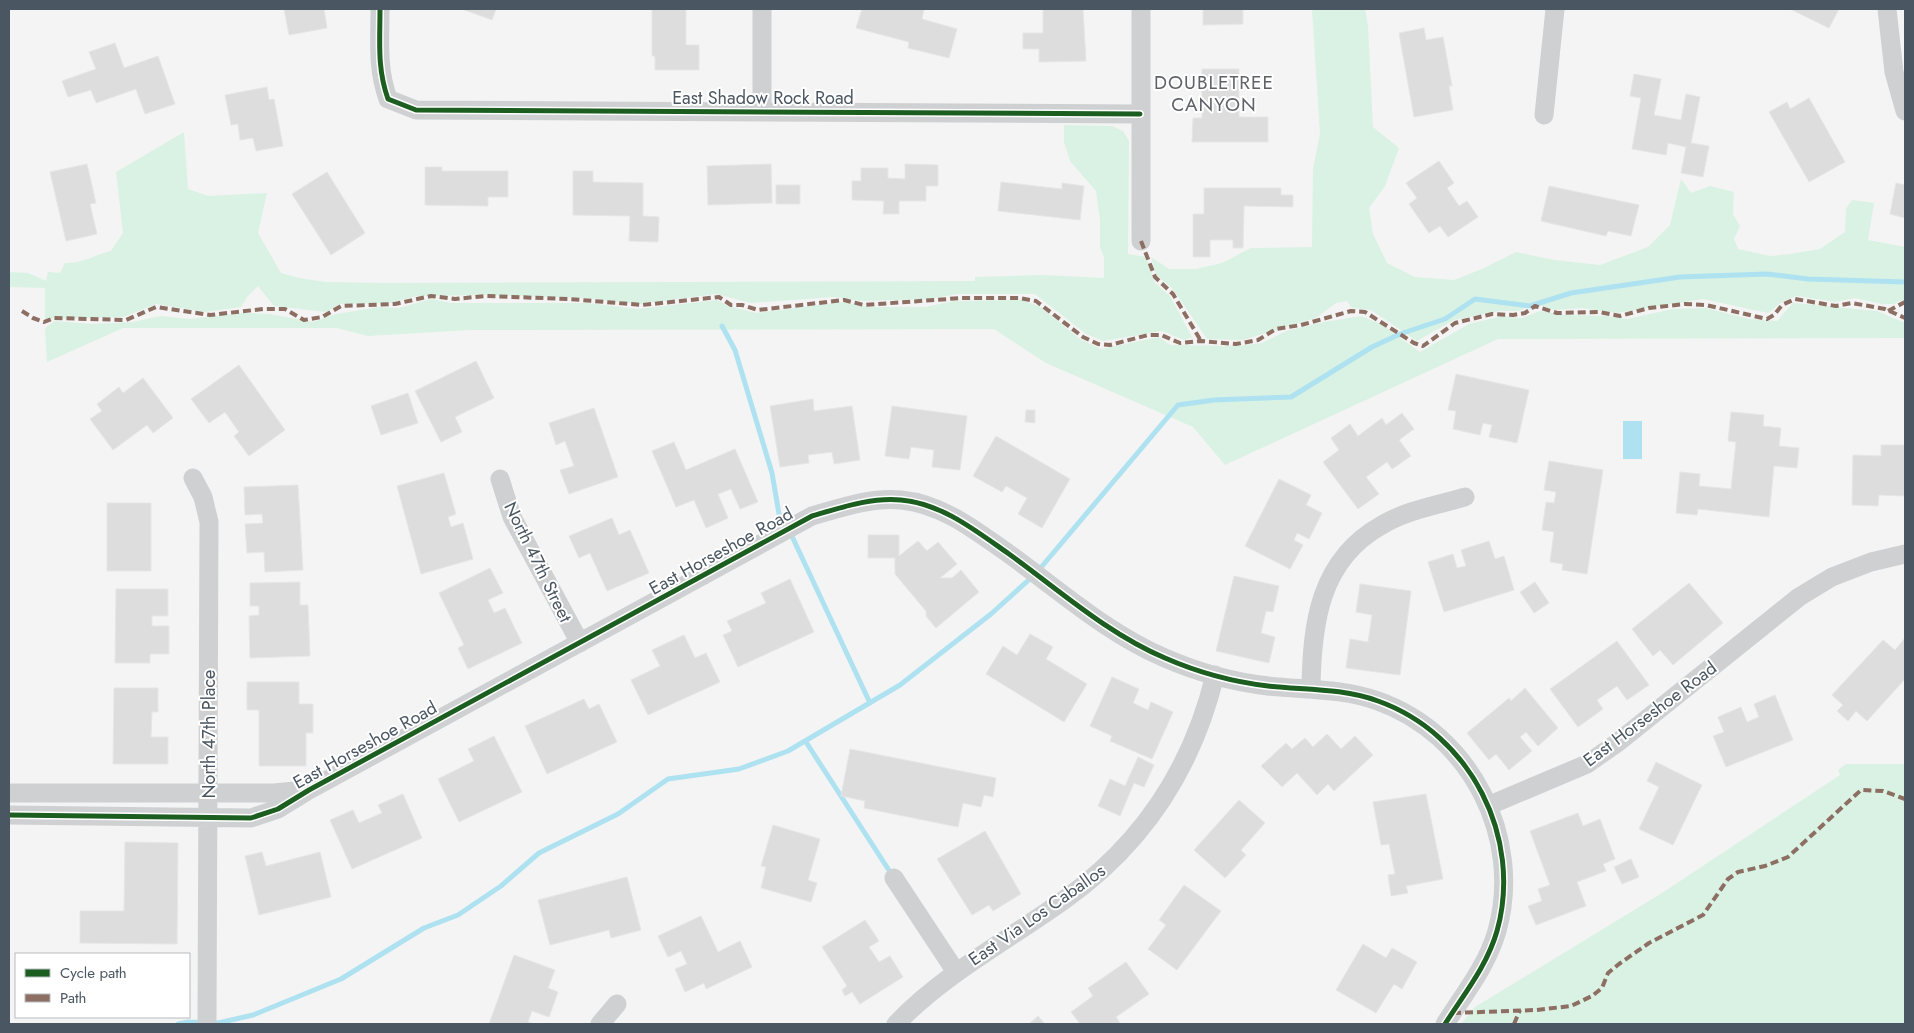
<svg xmlns="http://www.w3.org/2000/svg" width="1914" height="1033" font-family="Jost,sans-serif">
<rect width="100%" height="100%" fill="#f4f4f4"/>
<path fill="#d9f2e3" d="M1312,9H1365L1368,26L1373,127L1399,148L1385,186L1369,208L1373,234L1387,263L1415,277L1454,280L1482,269L1516,252L1554,260L1600,265L1648,247L1670,225L1681,179L1691,193L1710,186L1734,192L1733,214L1740,226L1734,239L1738,249L1770,256L1790,254L1820,249L1845,232L1846,209L1852,200L1874,203L1868,240L1905,247V299L1894,304H1882L1855,298L1836,302L1797,296L1783,301L1768,313L1703,299L1617,313L1583,308L1554,310L1538,304L1518,311H1499L1454,320L1417,341L1371,310L1352,308L1347,301L1336,303L1316,318L1243,340L1207,339L1173,289L1156,275L1151,257L1169,269H1196L1222,263L1251,248L1312,247L1313,169L1320,134Z
M1064,125L1112,126L1123,131L1129,141L1128,254L1146,257L1155,283L1170,296L1192,337L1184,340L1162,331L1103,341L1086,334L1035,294H958L928,299L861,301L835,297L751,303L716,294L640,304L586,298L483,295L417,296L391,303L340,304L326,312L274,306L258,286L247,297L241,307L205,312L156,304L124,317L45,319V288L9,287V272L28,273L46,281L48,272L60,273L65,263C81,264 95,255 111,251L123,233L116,172L184,132L188,189L208,196L267,193L258,233L281,273L299,278L325,282L385,283L975,281V277L1044,275L1104,278V257L1100,247V220L1096,191L1070,161L1064,142Z
M431,299L451,303H589L637,309L717,300L728,306L756,313L843,302L870,307H925L954,301L1021,300L1039,306L1080,339L1101,349L1159,337L1170,345L1236,346L1262,343L1286,331L1324,322L1361,316L1381,324L1420,352L1469,324L1502,316L1522,318L1540,311L1565,315L1606,316L1627,319L1673,309L1706,308L1749,319L1777,321L1793,303L1877,311L1905,323V338L1498,339L1225,465L1193,427L1046,363L994,329L470,330L368,336L337,328H123L47,362L45,328L55,321L92,324L133,322L160,316L190,319L244,313L269,314L313,322L336,314L379,307L399,308Z
M1846,764H1905V1024H1461L1475,1007L1662,893L1840,775L1838,770Z"/>
<path fill="#aee2f0" d="M1623,421H1642V459H1623Z"/>
<g fill="none" stroke-linecap="round" stroke-linejoin="round">
<path stroke="#aee2f0" stroke-width="5" d="M722,326L735,350L772,473L779,514L786,525
M790,532L870,703
M1038,571L1178,405L1214,400L1291,397L1372,347L1400,334L1445,319L1475,299L1530,306L1571,293L1680,277L1767,274L1808,279L1905,282
M806,742L892,875
M178,1024L188,1022L218,1023L253,1015L341,979L424,928L458,915L501,886L539,853L618,814L668,779L739,769L788,751L900,685L991,614L1032,577"/>
</g>
<path fill="#ddddde" stroke="#e5e6e7" d="M284,9H324L327,28L289,35Z
M462,9H496L492,20Z
M652,9H686V45H699V70H655V56H652Z
M862,9H924L922,19L957,29L949,58L908,48L909,42L856,28Z
M1043,9H1083L1086,61L1039,62V49H1023V33H1043Z
M1203,9H1243V24L1203,25Z
M1790,9H1839L1829,28Z
M1424,28L1426,40L1443,37L1452,86H1449L1453,110L1414,117L1399,33Z
M115,43L124,68L158,56L175,104L145,114L136,89L96,103L91,90L68,97L62,81L96,69L89,52Z
M1202,69H1239V117H1268V142H1192L1193,118H1202Z
M1634,74L1661,79L1654,115L1681,120L1686,94L1700,97L1691,143L1709,146L1703,177L1681,173L1686,147L1668,143L1666,155L1632,149L1641,98L1630,96Z
M267,87L269,100L274,99L283,146L256,151L253,138L240,140L238,124L231,125L225,95Z
M1809,98L1845,162L1809,182L1769,112L1787,102L1790,109Z
M1439,161L1454,183L1447,188L1459,206L1467,201L1478,217L1448,237L1440,226L1429,233L1409,204L1417,198L1406,183Z
M87,164L96,203L90,204L97,234L66,241L50,172Z
M771,164L772,203L708,205L707,166Z
M905,164L938,165V186H926V201H899V214H883L884,201L852,200V181H861V168H888V178L905,179Z
M425,167H442V171H508V197H488V206L425,205Z
M573,171H593V182L643,183V216L659,217L658,242L629,241L630,216L573,215Z
M327,172L365,233L331,255L292,194Z
M1001,182L1062,189V183L1084,186L1080,220L998,211Z
M1896,183L1905,185V218L1890,214Z
M776,185H800V204H776Z
M1549,186L1639,205L1631,236L1608,231L1606,236L1541,221Z
M1204,188H1281V195H1293V207L1244,206L1243,248H1233V240H1210V257H1193V214H1204Z
M476,361L494,398L455,417L462,432L441,442L415,391Z
M239,365L285,430L249,456L234,436L239,432L225,412L209,423L191,399Z
M1456,374L1529,390L1517,443L1489,437L1492,425L1483,423L1480,435L1453,429L1456,411L1448,410Z
M143,378L173,418L153,433L147,425L113,450L90,419L102,411L97,404L119,387L123,393Z
M408,393L418,423L381,435L371,406Z
M813,399L814,411L852,406L860,460L834,464L832,452L808,455L809,463L780,467L770,406Z
M892,406L967,416L960,470L932,467L934,450L911,447L909,459L885,456Z
M594,408L618,477L569,494L560,470L574,466L565,441L556,445L549,423Z
M1026,410H1035V423L1025,422Z
M1731,412L1764,415L1763,426L1781,428L1779,446L1799,448L1797,468L1774,466L1769,517L1698,509L1697,515L1676,513L1680,472L1700,474L1699,486L1731,489L1736,442L1728,441Z
M1402,413L1414,429L1399,440L1411,456L1392,469L1387,462L1366,477L1379,494L1358,509L1323,462L1339,450L1331,438L1350,424L1358,436L1382,418L1386,425Z
M996,436L1070,479L1042,528L1018,514L1027,498L1006,486L1002,492L973,476Z
M674,442L686,470L735,449L758,502L740,509L731,489L718,494L728,518L706,528L694,500L676,507L652,451Z
M1881,445H1905V496L1879,495L1878,506L1852,505L1853,455L1881,456Z
M1549,461L1603,470L1587,574L1562,570L1563,564L1550,562L1554,532L1542,530L1546,502L1554,503L1556,492L1544,490Z
M444,473L456,514L448,517L451,527L463,523L473,559L421,574L397,486Z
M1279,479L1311,495L1306,505L1322,513L1309,539L1297,533L1294,540L1303,545L1290,569L1245,546Z
M298,485L303,570L265,572L264,552L247,553L245,524L263,523L262,514L245,515L244,487Z
M107,503H151V571H107Z
M612,518L619,535L630,530L649,573L607,591L590,553L579,558L569,536Z
M868,535H899V556L918,541L927,551L938,542L957,564L940,578H952L961,570L979,592L936,628L926,616V611L895,574V558H868Z
M1489,541L1495,559L1504,556L1514,590L1444,612L1428,562L1453,554L1457,568L1466,566L1461,550Z
M490,568L503,593L488,600L494,613L505,608L522,643L468,669L458,648L464,645L439,593Z
M1234,576L1279,586L1273,612L1266,611L1261,633L1275,637L1269,663L1216,651Z
M790,579L814,632L738,667L723,635L732,631L727,621L766,603L761,593Z
M300,582V605H308L310,656L250,658L249,616L259,615V606H250V583Z
M1535,582L1549,603L1534,613L1520,592Z
M1689,583L1723,623L1673,665L1660,650L1653,656L1632,629Z
M1360,584L1411,591L1400,675L1346,668L1350,639L1368,642L1372,615L1356,612Z
M116,589H168V616H152V626H169V654H150V663H115Z
M1030,634L1053,647L1046,659L1087,684L1064,722L986,674L1003,646L1017,655Z
M684,635L695,658L706,653L720,682L648,715L631,680L660,666L652,650Z
M1905,638V679L1867,721L1856,711L1848,721L1837,711L1843,705L1832,695L1883,640L1895,650Z
M1617,641L1649,685L1627,700L1617,686L1597,700L1603,709L1578,727L1550,689Z
M1112,677L1139,689L1133,703L1148,710L1151,702L1173,712L1152,759L1110,741L1112,736L1090,726Z
M247,682H299V704H313V733H306V766H259V710H247Z
M114,688H158V712H152L151,737H168V764H113Z
M1525,688L1558,728L1538,746L1526,732L1520,737L1532,751L1509,770L1496,754L1489,760L1467,733L1509,698L1511,701Z
M1775,695L1793,740L1726,767L1713,736L1724,732L1718,717L1741,707L1747,722L1759,717L1754,704Z
M584,699L589,709L599,704L617,742L547,774L525,726Z
M1327,734L1341,749L1355,736L1373,755L1334,791L1328,784L1317,795L1297,773L1282,787L1261,766L1286,743L1292,749L1305,738L1313,747Z
M494,736L522,792L459,822L438,779L474,761L468,749Z
M850,749L996,778L993,797L984,795L981,807L963,803L958,827L864,808L865,801L841,796Z
M1138,757L1154,765L1144,787L1134,783L1120,816L1098,806L1110,779L1125,786Z
M1656,762L1702,785L1673,845L1639,829L1659,787L1647,781Z
M403,794L422,838L352,869L330,820L353,810L359,823L382,813L378,805Z
M1426,794L1443,879L1406,886L1408,893L1391,896L1388,875L1395,874L1389,844L1381,845L1373,802Z
M1239,800L1265,823L1241,850L1246,855L1225,878L1194,850Z
M1578,813L1583,826L1600,819L1615,859L1603,864L1606,871L1577,882L1586,906L1536,925L1528,906L1542,901L1538,889L1550,885L1530,831Z
M773,825L820,839L808,880L817,883L811,902L761,888L766,867L761,866Z
M985,831L1021,894L993,911L989,905L972,915L937,859Z
M125,842L178,843L177,944L80,943V911H124Z
M262,852L266,866L320,852L331,897L259,915L245,856Z
M1631,859L1639,877L1622,884L1614,867Z
M627,877L641,930L611,938L609,930L550,945L538,900Z
M1184,885L1221,911L1177,970L1148,949L1166,925L1159,920Z
M701,916L718,952L740,941L752,967L706,989L704,983L685,992L675,969L687,964L681,951L668,957L658,936Z
M865,920L879,941L869,947L879,962L890,956L903,977L860,1004L852,992L845,996L842,990L847,986L822,947Z
M1363,944L1386,958L1392,948L1417,962L1402,989L1394,984L1376,1013L1336,990Z
M514,955L555,970L548,988L558,992L549,1017L532,1011L528,1022L534,1024H489Z
M1126,962L1149,994L1116,1017L1120,1023L1118,1024H1080L1071,1012L1093,996L1088,988Z
M1038,1016L1045,1024H1029Z"/>
<g fill="none" stroke-linecap="round" stroke-linejoin="round">
<path stroke="#ced0d2" stroke-width="19" d="M380,9C380,42 377,68 388,99L416,110L1140,114
M1141,9V241
M1887,9L1894,72L1905,111
M762,112V9
M1544,115L1555,9
M193,478L203,497L209,522L207,1024
M500,479L512,517L580,643
M1311,688C1312,624 1319,560 1382,525C1407,510 1438,505 1465,497
M9,793H274L305,790
M1490,805L1587,764L1617,743L1799,597L1832,577L1871,562L1905,554
M9,815L251,818L278,809L309,790L812,516C840,508 871,497 901,500C943,504 976,531 1009,554C1059,590 1108,634 1165,658C1197,672 1234,682 1268,686C1305,690 1342,688 1378,701C1471,734 1523,838 1497,931C1487,966 1464,994 1445,1024
M894,878L956,972
M600,1024L617,1004
M896,1024C945,973 1007,941 1064,900C1143,844 1192,770 1215,675"/>
<path stroke="#8d6e63" stroke-width="4" stroke-dasharray="8 4" stroke-linecap="butt" d="M1141,241L1155,277L1173,294L1201,341
M22,311L33,318L44,322L54,318L126,320L156,307L210,315L263,309H285L304,320L322,317L341,306L395,304L431,296L455,299L485,296L569,299L642,305L719,297L731,305H742L758,310L844,300L864,305L962,298H1019L1036,301L1083,337L1098,344L1110,345L1148,335H1161L1180,343L1201,341L1236,344L1258,340L1276,329L1301,325L1351,311L1365,312L1414,343L1423,346L1455,323L1492,314L1513,315L1525,313L1535,306L1557,313L1599,312L1620,316L1649,308L1685,304L1706,305L1767,319L1774,315L1782,305L1795,299L1836,306L1852,303L1885,309L1905,318
M1888,311L1905,302
M1453,1013L1536,1010L1571,1006L1592,996L1602,988L1608,973L1619,964L1649,943L1703,915L1728,879L1738,872L1765,866L1788,857L1861,790L1883,791L1905,799
M1514,1024L1520,1010"/>
<g stroke="#fff" stroke-width="8">
<path id="cycleway" d="M380,9C380,42 377,68 388,99L416,110L1140,114
M9,815L251,818L278,809L309,790L812,516C840,508 871,497 901,500C943,504 976,531 1009,554C1059,590 1108,634 1165,658C1197,672 1234,682 1268,686C1305,690 1342,688 1378,701C1471,734 1523,838 1497,931C1487,966 1464,994 1445,1024"/>
</g>
<use href="#cycleway" stroke="#1b5e20" stroke-width="5"/>
</g>
<g text-anchor="middle" stroke-width="4" stroke-linejoin="round" paint-order="stroke">
<g font-size="18" fill="#4a5661" stroke="#fff">
<text x="763" y="104">East Shadow Rock Road</text>
<text transform="translate(721 551) rotate(-29)" y="6">East Horseshoe Road</text>
<text transform="translate(538 562) rotate(64)" y="6">North 47th Street</text>
<text transform="translate(1650 714) rotate(-37)" y="6">East Horseshoe Road</text>
<text transform="translate(209 734) rotate(-90)" y="6">North 47th Place</text>
<text transform="translate(365 745) rotate(-29)" y="6">East Horseshoe Road</text>
<text transform="translate(1037 915) rotate(-35)" y="6">East Via Los Caballos</text>
</g>
<g font-size="19" letter-spacing="1" fill="#5f6368" stroke="#fff">
<text x="1214" y="89">DOUBLETREE<tspan x="1214" dy="22">CANYON</tspan></text>
</g>
</g>
<rect width="1914" height="1033" fill="none" stroke="#4a5661" stroke-width="20"/>
<rect x="15" y="953" width="175" height="65" fill="#ffffff" stroke="#b7bbc0"/>
<rect x="25" y="969" width="25" height="8" fill="#1b5e20" stroke="#b7bbc0"/>
<text x="60" y="978" font-size="15" fill="#4a5661">Cycle path</text>
<rect x="25" y="994" width="25" height="8" fill="#8d6e63" stroke="#b7bbc0"/>
<text x="60" y="1003" font-size="15" fill="#4a5661">Path</text>
</svg>
